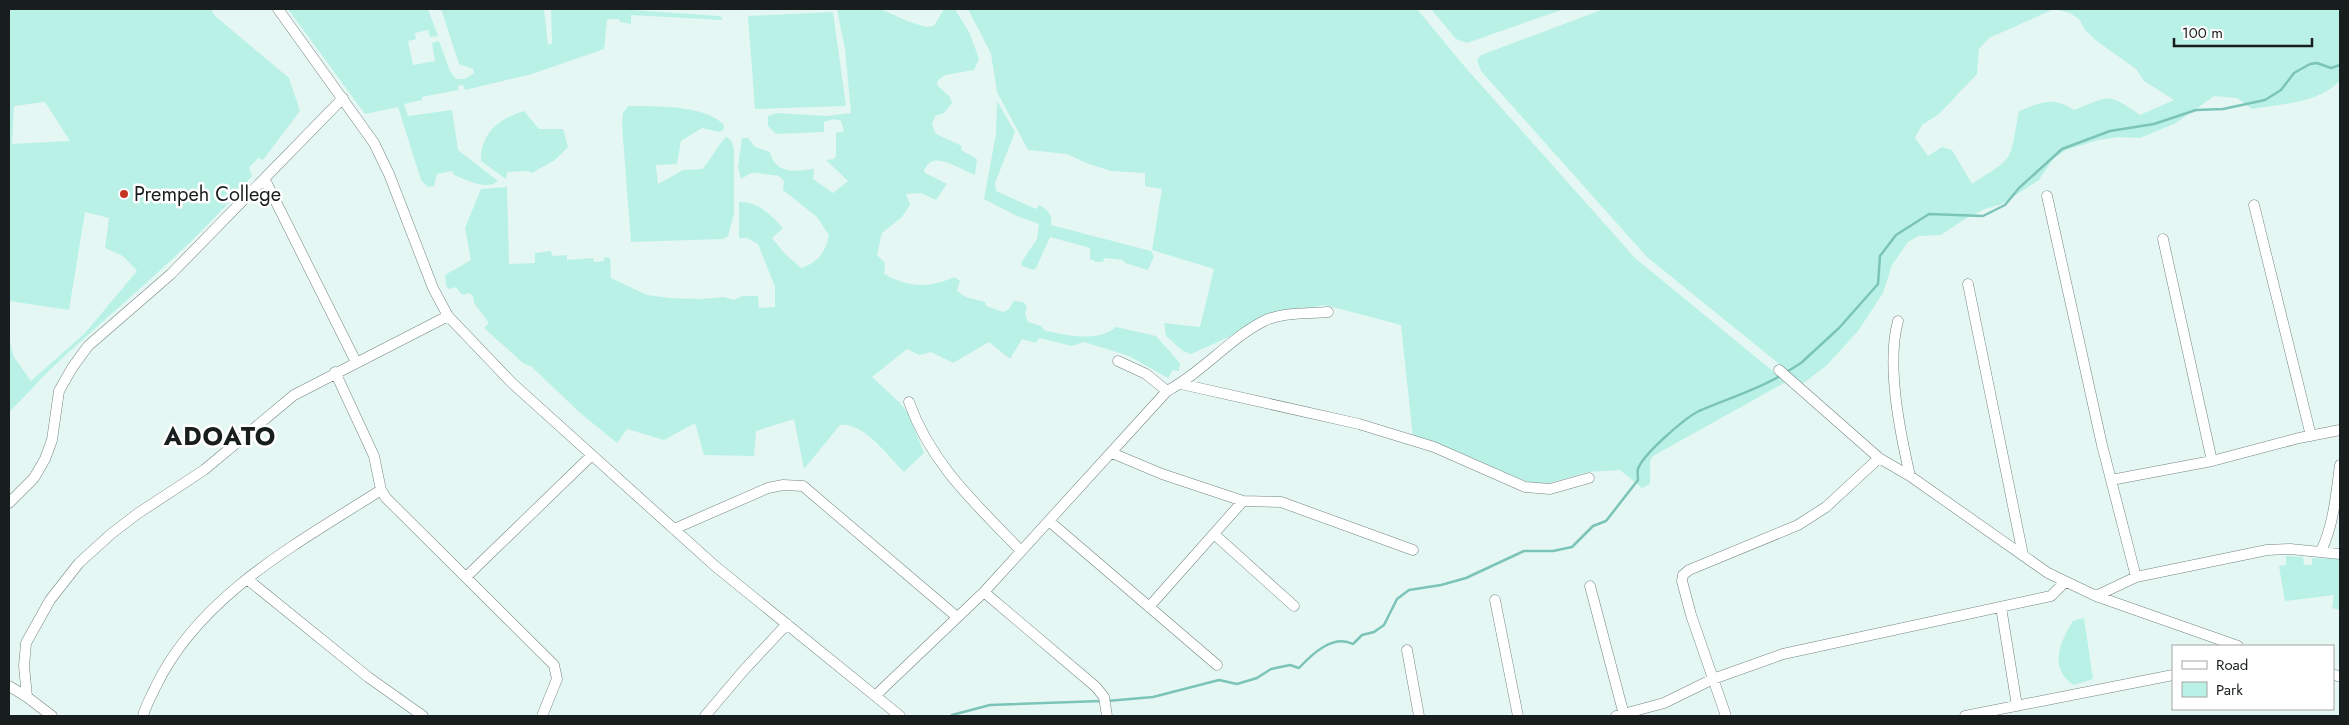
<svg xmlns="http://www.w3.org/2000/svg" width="2349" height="725" font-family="Jost,sans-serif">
<rect width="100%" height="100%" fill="#e4f7f3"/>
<path fill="#baf1e6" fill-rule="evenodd" d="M9,9H211L215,16L289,78L300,111L263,160L258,158L249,168L252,176C193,247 121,303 54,366C38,381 24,398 9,412V338L14,357L31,381L85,333L137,271L123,256L105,248L109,218L85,212L69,310L9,301ZM45,102L70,141L12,144L14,106Z
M288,9H428L438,36L430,37L428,30L415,33L416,39L408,41L413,65L435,61L432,43L439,41L450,71L456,79H465L474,73L473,69L459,64L441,9H544L548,45L552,43L551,9H619L719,16L723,18L721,20L631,15V24L620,22L619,19H607L604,49L532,74L465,90L463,85L458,86V90L422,97V100L404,104L408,116L452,110L458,150L498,181C486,191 467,180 454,175L452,171L437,174L434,186L428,187L421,180L398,107L365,114Z
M837,9H880L910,22L926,27L934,26L944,9H955L970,34L979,59L974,70L945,75L938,80L937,85L950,97L952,103L944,113L935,116L932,125L936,134L962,146L961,150L977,159L975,175C964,171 944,158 933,161C928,162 927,167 924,170L925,173L947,184L936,200L921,193L906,194L910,205L902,217L882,233L877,255L885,263L884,274C908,287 928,289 954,277L960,281L957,291L966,297L985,302L986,306L1003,312L1009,309L1014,301L1023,302L1027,306L1025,314L1028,322L1041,326L1045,331C1069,335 1095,343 1116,327L1156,336L1180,363L1179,371L1173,370L1168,378L1129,356L1084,342L1072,346L1039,338L1036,343L1022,339L1010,359L989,342L953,363L931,352L919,355L907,349L872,377L900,403L908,413L924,453L904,472C889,457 863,421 840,425L804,469L794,419L756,431L754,456L704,455L695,423L664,440L627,429L617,443L579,412L532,367L523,363L484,328L489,323L474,303L473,296L469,293L462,295L456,287L449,289L446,286L445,275L471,260L465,228L481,189L507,187L509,264L535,263V253L551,251L552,256L567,255V260L593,258L594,262L604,261V257L610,258L611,278L647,295L670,298L701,299L724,297L734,300L742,296H758L759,308L775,307V287L758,244L747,238H739V202C759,201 770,215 783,228L772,238L785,254L801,268C818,263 826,251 829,235L817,217L783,190L784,181L779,176L757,173H751L741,179L738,167L742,138H748L755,147L770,152C775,175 796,171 814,169L813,179L833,193L848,181L826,160L834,159L836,155V133L844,131L841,121L834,119L824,122V132L776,134L768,126V116L777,113L826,116L851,113L845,49Z
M968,9H1417L1465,67L1635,258L1786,382L1653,456L1650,461V484L1642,488L1620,470L1588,472L1539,486L1413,438L1401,325L1325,305L1284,312L1191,354L1183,351L1166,336L1164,323L1200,327L1214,269L1152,250L1162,189L1145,186V173L1111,171L1086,163L1067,154L1028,150L997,92L991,54Z
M1431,9H1564L1467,43L1456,39Z
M1604,9H2340V81C2318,103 2282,104 2252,109L2237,98L2214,96L2176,123L2140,138L2119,137L2098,140L2066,150L2053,159L2039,180L2002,204L1985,209L1965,219L1941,235L1918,236L1908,242L1892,265L1883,293L1858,331L1827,365L1801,385L1778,363L1647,257L1481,71L1477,60L1481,55ZM2054,9L2070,13L2079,19L2085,30L2098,42L2136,69L2144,81L2174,100L2140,115C2106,92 2111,96 2074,110C2052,96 2042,102 2019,111C2016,123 2014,148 2008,157C2001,168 1982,176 1972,184L1952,150L1942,147L1928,156L1915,138L1922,125L1939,114L1977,74L1979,49L1989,38Z
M833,12L846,106L755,109L748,16Z
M997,101L1015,132L995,183L996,191L1036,209L1039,205C1048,210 1053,215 1051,225L1151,251L1154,256L1148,270L1125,263L1123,260L1104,258L1103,262H1096L1090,259V248L1050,237L1036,268L1033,270L1022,266L1021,263L1037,239L1039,224L1017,216L984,199L996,134Z
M628,106C655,106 706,105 724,125V129L719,132L702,128L681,141L677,164L656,165L658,184L683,170L702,169C710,162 721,139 727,137L732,142L734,150V214L728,236L723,239L631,242L622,125L623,113Z
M524,111L539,129H563L568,147L555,160L532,173L528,171L507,172L506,179L481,161C480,134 499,118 524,111Z
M2286,556L2303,557L2304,565H2312V558L2340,559V610L2332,608L2334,595L2285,601L2279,566L2286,565Z
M2084,618L2093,679L2074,685C2048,669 2060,641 2073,621Z"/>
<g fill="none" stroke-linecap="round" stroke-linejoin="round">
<path stroke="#7bc4b7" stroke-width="2.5" d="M1785,373L1801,363L1839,328L1878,284L1880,256L1896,235L1929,214L1983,216L2005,205L2019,188L2062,149L2110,131L2154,124L2196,110L2223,109L2265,100L2281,90L2294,73L2310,64L2317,63L2331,68L2340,65
M1107,701L1153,697L1219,680L1237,684L1257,678L1271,669L1290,665L1299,668C1312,654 1333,634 1353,644L1362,635L1374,632L1384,625L1397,599L1409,590L1441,585L1466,578L1524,551H1553L1572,547L1593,526L1606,521L1638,480C1638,477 1637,472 1638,469C1643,454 1685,418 1699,411C1726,399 1754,391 1780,376
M952,715L990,705L1101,701"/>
<g stroke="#748581" stroke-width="11">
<path id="minor" d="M278,9L374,143L389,174L433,288L448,316L512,383L715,566L900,716
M265,180L356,362
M2047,196L2102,445L2136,577
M2254,205L2311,436
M2163,239L2212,461
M1968,284L2023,555
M1898,321C1886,365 1900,432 1910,476
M1118,361L1146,374L1167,391
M1779,370L1879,458L1910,476L2048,573L2096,596L2238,646
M335,372L374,456L381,490L386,498L554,665L557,679L542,716
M1181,384L1359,424L1434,447L1525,487L1550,489L1589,478
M909,402C931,464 976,504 1021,551
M1112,453L1162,474L1243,501L1281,502L1413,550
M2111,480L2212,461L2299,438L2340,430
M9,503L34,478L45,459L52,440L59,391L72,368L88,346L171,274L343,98
M1049,521L1217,665
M674,529L768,488L783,485L803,486L957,617
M1214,534L1294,606
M2321,551C2334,524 2336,494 2340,465
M466,577L591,456
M247,579L368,677L423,716
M1590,586L1624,715
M984,592L1096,687L1104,697L1107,716
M2096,596L2136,577L2267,550L2290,549L2340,554
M1495,600L1518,716
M1149,607L1243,501
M2001,607L2017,706
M1407,650L1419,716
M2333,674L2340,677
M9,686L27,697L24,666L26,643L50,600L79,563L111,534L137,514L204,470L294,395L448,316
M876,695L984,592L1167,391C1203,372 1230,338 1264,321C1282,312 1308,314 1328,312
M27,697L52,716
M143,716C145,707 151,697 155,688C199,595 298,543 381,490
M705,716L744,670L787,624
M1616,716L1664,703L1713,679L1783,654L2051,596L2065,582
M1726,716L1691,615L1682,581L1683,575L1689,570L1798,525L1826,507L1879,458
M1965,716L2173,675"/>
</g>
<use href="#minor" stroke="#fff" stroke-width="10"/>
</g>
<circle fill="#c23622" stroke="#fff" stroke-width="2" cx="124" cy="194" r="5"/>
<g text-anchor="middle" stroke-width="5" stroke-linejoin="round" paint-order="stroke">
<g font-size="20" fill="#181e1d" stroke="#fff" text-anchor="start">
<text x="134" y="201">Prempeh College</text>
</g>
<g font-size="25" font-weight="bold" letter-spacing="1" fill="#181e1d" stroke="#fff">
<text x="220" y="445">ADOATO</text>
</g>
</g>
<rect width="2349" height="725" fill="none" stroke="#181e1d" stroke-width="20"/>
<rect x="2172" y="645" width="162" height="65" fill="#ffffff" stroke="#a3a5a5"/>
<rect x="2182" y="661" width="25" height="8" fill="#ffffff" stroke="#a3a5a5"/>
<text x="2216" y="670" font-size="15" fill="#181e1d">Road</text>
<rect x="2182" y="682" width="25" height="15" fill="#baf1e6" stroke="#a3a5a5"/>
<text x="2216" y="695" font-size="15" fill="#181e1d">Park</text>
<path d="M2174 38v8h138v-8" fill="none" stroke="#181e1d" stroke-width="2.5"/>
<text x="2182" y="38" font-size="15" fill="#181e1d" stroke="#ffffff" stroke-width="4" paint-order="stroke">100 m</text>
</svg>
